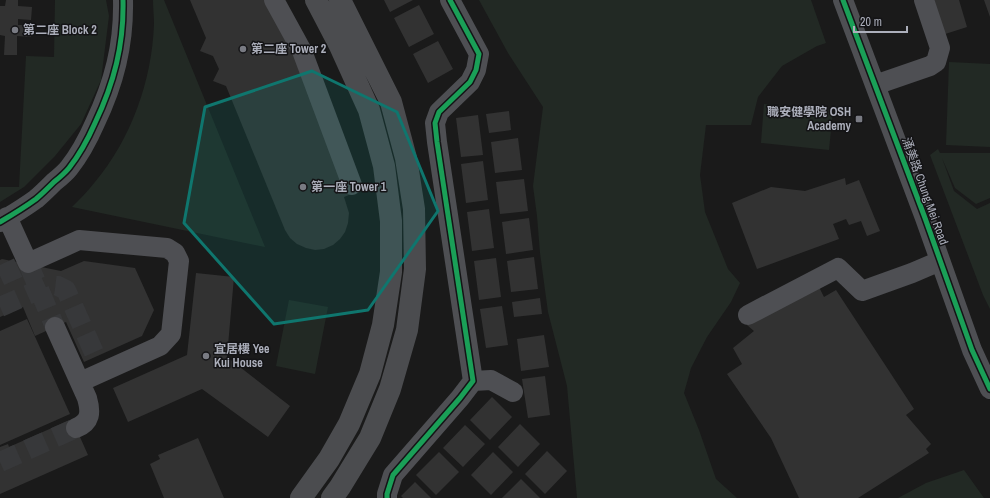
<svg xmlns="http://www.w3.org/2000/svg" width="990" height="498" font-family="'Archivo Narrow','Noto Sans TC',sans-serif">
<rect width="100%" height="100%" fill="#1a1a1a"/>
<path fill="#222924" d="M55,0H106L109,16L101,80L81,124L55,156L24,187L0,202V187H19L26,56L54,57Z
M153,0H164L265,247L72,207C80,199 88,191 95,182C131,139 152,81 154,24C154,16 153,8 153,0Z
M479,0H811L826,43L817,46L782,66L758,97L751,125H706L700,175L705,212L728,269L740,283L731,302L707,337L691,368L684,393L699,430L716,479L737,498H577L567,386L548,312L540,253L537,216L533,186L543,107L508,53Z
M949,62L990,64V147L946,145Z
M764,104L833,110L829,150L761,143Z
M938,149L940,153H990V198L976,204L955,188L942,158L954,191L977,209L990,203V309L983,295L930,155Z
M289,300L328,307L315,374L276,366Z
M964,470L984,498H898L926,483Z"/>
<path fill="#323232" d="M6,0H18V6L32,7L31,20L18,19V25H31V37L17,36V55H4L5,36L0,35V6H5Z
M190,0H276L356,192L344,197L349,213L348,223L345,232L340,239L333,245L324,249L315,250L306,248L297,244L290,238L285,230L226,86L213,81L219,69L213,56L200,51L206,38Z
M384,0H413L390,12Z
M931,0H959L967,27L942,35Z
M984,0H990V17Z
M419,5L434,34L409,47L394,18Z
M438,41L453,69L428,83L413,54Z
M509,111L511,130L489,133L486,114Z
M478,115L483,155L461,157L456,118Z
M518,138L522,170L495,173L491,142Z
M483,161L488,200L466,203L461,164Z
M845,178L846,185L859,180L880,231L867,236L861,221L849,225L846,219L833,224L839,239L757,269L732,203L771,187L805,191Z
M524,179L528,211L500,214L496,182Z
M489,209L494,248L472,251L467,212Z
M529,218L533,250L506,254L502,222Z
M534,257L538,289L511,292L507,261Z
M496,258L501,297L479,300L474,261Z
M2,259L61,271L84,261L135,268L154,310L142,336L84,362L66,322L35,336L23,307L0,317V260Z
M196,273L234,277L227,357L290,406L268,437L202,389L128,422L113,388L187,355Z
M819,287L824,297L836,290L914,409L906,415L931,444L926,449L929,453L858,498H799L771,438L727,374L742,364L733,348L754,331L747,325Z
M540,298L542,314L514,317L512,302Z
M502,306L508,345L486,348L480,309Z
M27,319L70,414L0,445V331Z
M544,335L549,367L521,371L517,339Z
M545,376L550,415L528,418L522,379Z
M492,397L512,417L490,440L470,420Z
M72,419L88,455L0,494V447L8,444L9,447Z
M520,424L540,444L518,467L498,447Z
M465,425L485,444L463,467L443,448Z
M198,438L224,498H164L150,464L160,459L158,455Z
M547,451L567,471L545,494L525,474Z
M439,452L459,472L436,495L416,475Z
M493,452L513,472L491,495L471,475Z
M521,479L540,498H502Z
M415,482L431,498H403L401,496Z"/>
<g fill="none" stroke-linecap="round" stroke-linejoin="round">
<path stroke="#37383a" stroke-width="20" stroke-dasharray="20 10" stroke-linecap="butt" d="M0,276L28,263L55,327
M0,307L50,285L58,286L66,290L96,357
M0,462L76,428"/>
<path stroke="#4e4f53" stroke-width="20" d="M274,0L302,51L352,185
M843,0L925,218L972,350L990,389
M875,85L930,66L936,62L940,48L924,0
M7,217L28,263L79,240L167,248L175,253L179,261L171,334L160,346L80,382
M0,222C12,215 25,207 36,199C42,194 48,188 54,182C59,178 65,173 69,168C80,154 88,139 95,123C114,83 124,45 123,0
M748,315L838,268L862,291L912,273L940,261
M55,327L87,398C91,412 91,422 76,428
M473,381L491,380L513,392
M387,498V494L393,475L460,398L473,381L437,142L435,123L439,112L470,82L476,70L479,54L450,0"/>
<path stroke="#4b4c4f" stroke-width="22" d="M301,498L329,459L349,424L370,374L383,325L391,272V221L384,166L369,110L340,46L316,0
M332,498L340,487L370,438L390,389L407,330L415,269L414,209L406,158L391,102L340,0"/>
<g stroke="#141416" stroke-width="8">
<path id="cycleway" d="M843,0L925,218L972,350L990,389
M0,222C12,215 25,207 36,199C42,194 48,188 54,182C59,178 65,173 69,168C80,154 88,139 95,123C114,83 124,45 123,0
M387,498V494L393,475L460,398L473,381L437,142L435,123L439,112L470,82L476,70L479,54L450,0"/>
</g>
<use href="#cycleway" stroke="#1a9f57" stroke-width="5"/>
</g>
<path fill="#0f766e" fill-opacity="0.2" stroke="#0f766e" stroke-width="3" stroke-linejoin="round" d="M312,71L397,112L438,211L368,310L274,324L184,223L205,107Z"/>
<g fill="#797b83" stroke="#141416" stroke-width="1.5">
<circle cx="15" cy="30" r="4"/>
<circle cx="243" cy="49" r="4"/>
<rect x="855" y="115" width="8" height="8" rx="2"/>
<circle cx="303" cy="187" r="4"/>
<circle cx="206" cy="356" r="4"/>
</g>
<g text-anchor="middle" stroke-width="3" stroke-linejoin="round" paint-order="stroke">
<g font-size="12" font-weight="bold" fill="#acafbb" stroke="#141416" text-anchor="start">
<text x="23" y="34">第二座 Block 2</text>
<text x="251" y="53">第二座 Tower 2</text>
<text x="851" y="116" text-anchor="end">職安健學院 OSH<tspan x="851" dy="14">Academy</tspan></text>
<text x="311" y="191">第一座 Tower 1</text>
<text x="214" y="353">宜居樓 Yee<tspan x="214" dy="14">Kui House</tspan></text>
</g>
<g font-size="12" fill="#acafbb" stroke="#141416">
<text transform="translate(925 191) rotate(70)" y="4">涌美路 Chung Mei Road</text>
</g>
</g>
<path d="M854 26v6h53v-6" fill="none" stroke="#acafbb" stroke-width="2"/>
<text x="860" y="26" font-size="12" fill="#acafbb" stroke="#141416" stroke-width="3" paint-order="stroke">20 m</text>
</svg>
